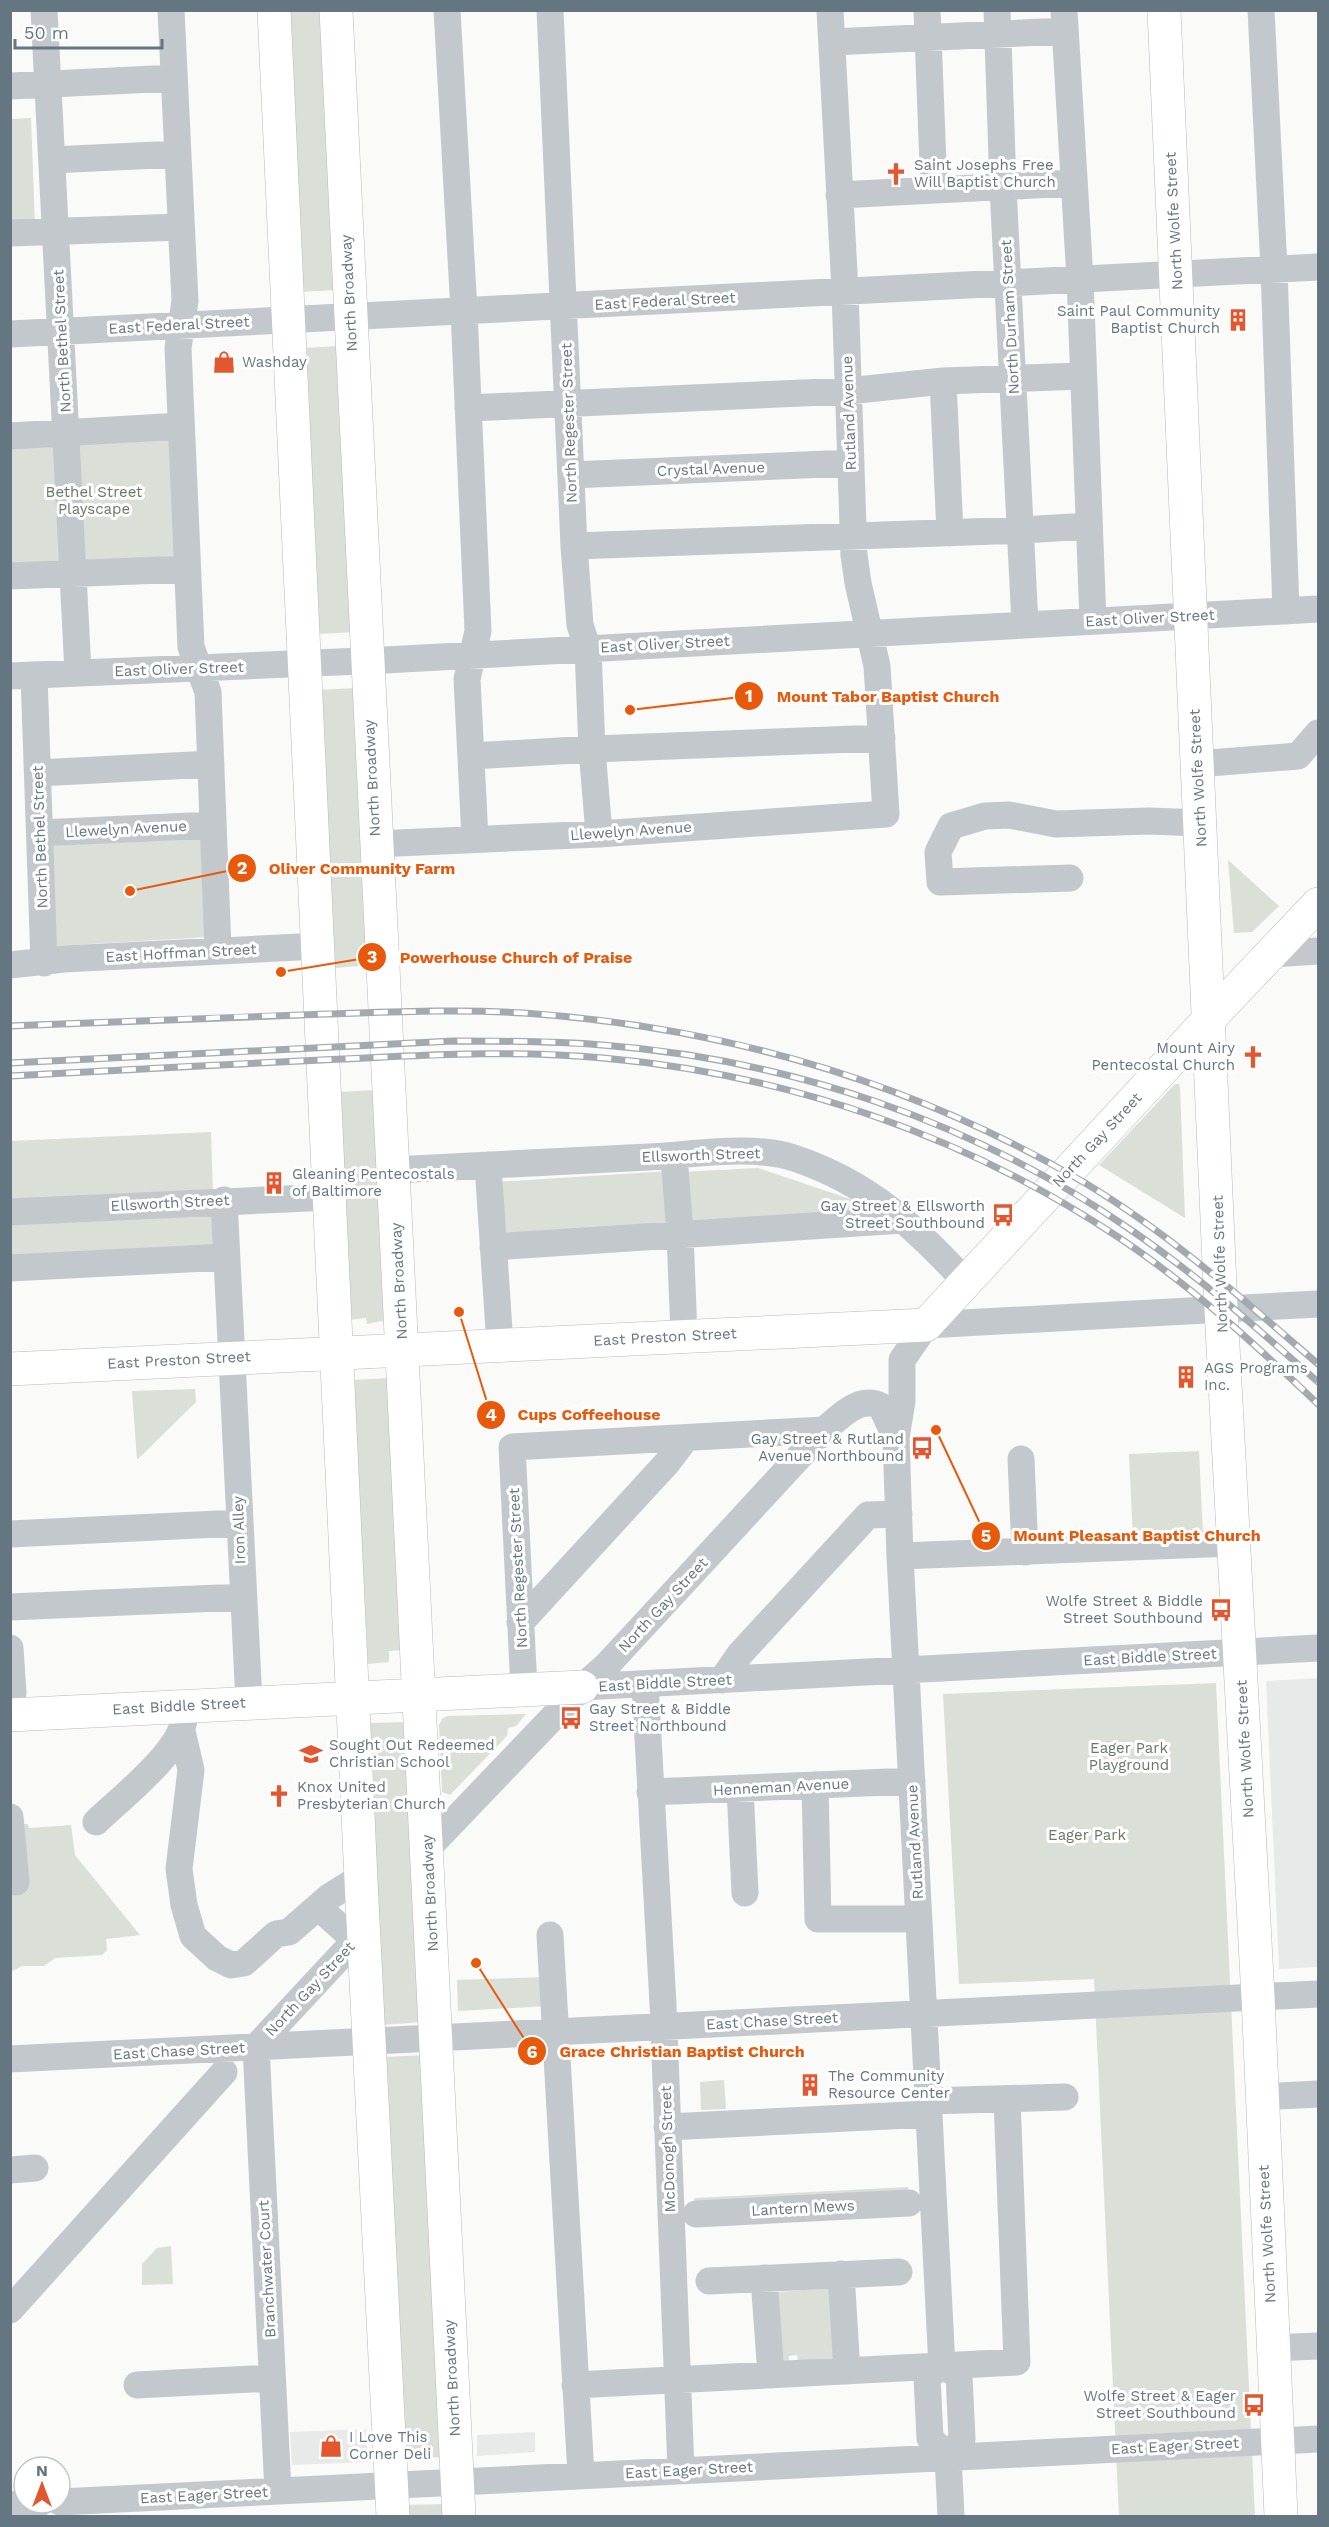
<svg xmlns="http://www.w3.org/2000/svg" width="1329" height="2527" font-family="'Work Sans',sans-serif">
<rect width="100%" height="100%" fill="#fafaf8"/>
<path fill="#e8e9e9" d="M1318,1678V1967L1279,1969L1266,1681Z
M366,2429L368,2462L292,2465L290,2432Z
M535,2432V2452L477,2456V2435Z"/>
<path fill="#dadfd7" d="M287,11H324L337,290L299,292Z
M31,118L35,224L11,225L10,119Z
M339,346L355,632L318,634L303,348Z
M176,433L181,563L11,569L10,439Z
M355,688L370,965L335,968L319,690Z
M204,837L210,937L55,946L50,846Z
M1228,860L1279,906L1252,932L1234,933Z
M1175,1084H1179L1180,1088L1185,1218L1099,1165Z
M376,1090L387,1320L367,1324L366,1318L349,1320L338,1092Z
M211,1132L213,1195L11,1204L10,1141Z
M758,1168L853,1200L874,1218L684,1230L680,1172Z
M670,1171L674,1230L497,1239L494,1182Z
M218,1206L220,1254L11,1264V1216Z
M389,1378L403,1650L389,1651V1662L368,1664L353,1380Z
M195,1389L196,1402L137,1460L132,1391Z
M1199,1451L1203,1535L1133,1539L1129,1454Z
M1216,1683L1255,2516H1119L1094,1979L959,1984L943,1694Z
M526,1714L516,1726L508,1728L507,1736L450,1795L442,1792L439,1725L442,1719L447,1716Z
M409,1722L424,2022L381,2025L367,1723Z
M21,1824H28L29,1828L71,1825L75,1855L140,1935L106,1939L107,1950L102,1955L55,1958L44,1966H22L11,1972V1894Z
M547,1977L548,2006L458,2011L457,1980Z
M427,2055L444,2457L401,2459L383,2057Z
M724,2080L726,2109L701,2110L700,2082Z
M908,2187V2200L695,2211L694,2198Z
M171,2246L173,2284L142,2285V2264L157,2248Z
M830,2288L835,2339L833,2359L798,2362L797,2355L789,2356V2363L780,2361L778,2292Z
M447,2504L448,2516H405V2505Z"/>
<g fill="none" stroke-linecap="round" stroke-linejoin="round">
<g stroke="#b5babe" stroke-width="34">
<path id="major" d="M274,10L362,1901L393,2516
M336,10L459,2516
M1164,10L1221,1309L1258,1997L1281,2516
M10,1369L926,1325L1210,1018L1318,904
M10,1715L582,1687"/>
</g>
<path stroke="#c3c8cc" stroke-width="27" d="M44,10L78,672
M171,10L185,301L178,348L191,647L208,692L218,950
M447,10L464,311L478,631L467,679L475,839
M550,10L574,546L580,625L588,649L592,749L599,834
M927,10L934,190
M997,10L1003,187L1025,624
M1064,10L1080,279L1093,621
M1261,10L1274,269L1286,611
M832,42L1065,31
M10,86L174,78
M52,160L178,154
M839,195L1073,183
M10,233L181,227
M10,334L1318,267
M943,381L950,533
M468,408L848,391L943,381L1082,376
M10,436L181,426
M571,475L851,463
M574,546L1022,530L1089,526
M10,576L187,569
M34,675L44,963
M10,676L385,660L1318,609
M472,756L592,749L882,738
M1197,764L1298,756L1318,733
M38,773L211,764
M40,833L212,825
M375,844L599,834L886,814L877,666L858,583L854,555L845,291L830,10
M1070,878L940,882L938,852L951,826L985,816L1009,815L1056,824L1149,821L1200,823
M1272,954L1318,951
M10,965L64,959L319,946
M674,1156L680,1234L684,1336
M488,1165L500,1345
M393,1170C478,1165 563,1161 648,1157C693,1155 751,1144 794,1158C869,1183 913,1225 966,1282
M224,1200L249,1702
M10,1212L330,1197
M493,1247L903,1220
M10,1268L226,1257
M1021,1459L1025,1552
M10,1534L239,1523
M900,1556L1233,1543
M10,1607L242,1597
M520,1623L667,1463L686,1438
M10,1648L13,1693L10,1710
M722,1680L740,1654L868,1515L899,1514
M645,1684L663,2004L681,2470
M582,1687L1318,1648
M524,1689L512,1447L824,1430
M182,1731L191,1770L179,1869L184,1905L193,1936L217,1958L231,1965L244,1963L276,1934L289,1932L329,1897L361,1877
M815,1785L818,1919H919
M740,1788L745,1893
M650,1792L912,1781
M10,1817L16,1882
M96,1822C121,1798 179,1753 184,1720
M427,1849L582,1687L608,1664L824,1430C840,1417 859,1395 881,1406L896,1438
M318,1907L355,1940
M550,1935L581,2475
M10,2059L1318,1994
M1261,2097L1318,2094
M928,2101L1065,2097
M667,2127L929,2114
M10,2170L35,2168
M696,2214L909,2203
M841,2274L847,2371
M764,2278L771,2375
M709,2281L899,2272
M10,2310L224,2072
M1272,2348L1318,2346
M942,2366L900,1556L896,1438L902,1401V1360L926,1325L1318,1304
M942,2366L959,2375L962,2439L948,2457L951,2516
M942,2366L927,2377L930,2438L948,2457
M137,2385L272,2378
M575,2385L1017,2362L1007,2099
M278,2491L256,2047L363,1932
M60,2502L1318,2439
M10,2505L40,2503"/>
<use href="#major" stroke="#fff" stroke-width="33"/>
<g stroke="#a2aab0" stroke-width="7">
<path id="rail" d="M10,1026C116,1022 222,1017 327,1014C393,1012 459,1009 524,1013C725,1027 911,1081 1085,1183C1170,1234 1244,1300 1318,1364
M10,1063L453,1041C502,1041 552,1041 602,1045C788,1059 974,1122 1128,1228C1196,1274 1257,1328 1318,1382
M10,1076C121,1070 231,1064 342,1059C429,1055 516,1050 603,1058C786,1074 964,1135 1118,1237C1189,1284 1256,1345 1318,1404"/>
</g>
<use href="#rail" stroke="#fff" stroke-width="4.5" stroke-dasharray="14" stroke-linecap="butt"/>
</g>
<defs>
<g id="church-bare" transform="scale(1.8)"><path d="M-1.2-6h2.4v3.5h3.3v2.4h-3.3V6h-2.4V-.1h-3.3v-2.4h3.3Z" fill="#e4572e" stroke="#fff" stroke-width="2.5" paint-order="stroke"/></g>
<g id="building-bare" transform="scale(1.8)"><path d="M-4-6H4V6H1V3H-1V6H-4ZM-2.5-4.3h1.7v1.8h-1.7ZM.8-4.3h1.7v1.8H.8ZM-2.5-1h1.7V.8h-1.7ZM.8-1h1.7V.8H.8Z" fill="#e4572e" stroke="#fff" stroke-width="2.5" paint-order="stroke"/></g>
<g id="shop-bare" transform="scale(1.8)"><path d="M-5-2.5h2.3a2.7 3.5 0 0 1 5.4 0H5L5.5 6h-11ZM-1.5-2.5h3a1.5 2.3 0 0 0-3 0Z" fill="#e4572e" stroke="#fff" stroke-width="2.5" paint-order="stroke"/></g>
<g id="bus-bare" transform="scale(1.8)"><path d="M-5-6H5V4H4V6H2V4H-2V6H-4V4H-5ZM-3.5-4V0h7V-4ZM-3.5 1.2v1.5H-2V1.2ZM2 1.2v1.5H3.5V1.2Z" fill="#e4572e" stroke="#fff" stroke-width="2.5" paint-order="stroke"/></g>
<g id="school-bare" transform="scale(1.8)"><path d="M0-5L7-2L0 1L-7-2ZM-4 1L0 2.5L4 1V4Q0 6-4 4Z" fill="#e4572e" stroke="#fff" stroke-width="2.5" paint-order="stroke"/></g>
</defs>
<g fill-rule="evenodd">
<use href="#church-bare" x="896" y="174"/>
<use href="#building-bare" x="1238" y="320"/>
<use href="#shop-bare" x="224" y="362"/>
<use href="#church-bare" x="1253" y="1057"/>
<use href="#building-bare" x="274" y="1183"/>
<use href="#bus-bare" x="1003" y="1215"/>
<use href="#building-bare" x="1186" y="1377"/>
<use href="#bus-bare" x="922" y="1448"/>
<use href="#bus-bare" x="1221" y="1610"/>
<use href="#bus-bare" x="571" y="1718"/>
<use href="#school-bare" x="311" y="1754"/>
<use href="#church-bare" x="279" y="1796"/>
<use href="#building-bare" x="810" y="2085"/>
<use href="#bus-bare" x="1254" y="2405"/>
<use href="#shop-bare" x="331" y="2446"/>
</g>
<g text-anchor="middle" stroke-width="6" stroke-linejoin="round" paint-order="stroke">
<g font-size="15" fill="#657683" stroke="#fff" text-anchor="start">
<text x="914" y="170">Saint Josephs Free<tspan x="914" dy="17">Will Baptist Church</tspan></text>
<text x="1220" y="316" text-anchor="end">Saint Paul Community<tspan x="1220" dy="17">Baptist Church</tspan></text>
<text x="242" y="367">Washday</text>
<text x="1235" y="1053" text-anchor="end">Mount Airy<tspan x="1235" dy="17">Pentecostal Church</tspan></text>
<text x="292" y="1179">Gleaning Pentecostals<tspan x="292" dy="17">of Baltimore</tspan></text>
<text x="985" y="1211" text-anchor="end">Gay Street &amp; Ellsworth<tspan x="985" dy="17">Street Southbound</tspan></text>
<text x="1204" y="1373">AGS Programs<tspan x="1204" dy="17">Inc.</tspan></text>
<text x="904" y="1444" text-anchor="end">Gay Street &amp; Rutland<tspan x="904" dy="17">Avenue Northbound</tspan></text>
<text x="1203" y="1606" text-anchor="end">Wolfe Street &amp; Biddle<tspan x="1203" dy="17">Street Southbound</tspan></text>
<text x="589" y="1714">Gay Street &amp; Biddle<tspan x="589" dy="17">Street Northbound</tspan></text>
<text x="329" y="1750">Sought Out Redeemed<tspan x="329" dy="17">Christian School</tspan></text>
<text x="297" y="1792">Knox United<tspan x="297" dy="17">Presbyterian Church</tspan></text>
<text x="828" y="2081">The Community<tspan x="828" dy="17">Resource Center</tspan></text>
<text x="1236" y="2401" text-anchor="end">Wolfe Street &amp; Eager<tspan x="1236" dy="17">Street Southbound</tspan></text>
<text x="349" y="2442">I Love This<tspan x="349" dy="17">Corner Deli</tspan></text>
</g>
<g font-size="15" fill="#657683" stroke="#fff">
<text transform="translate(1174 221) rotate(-93)" y="5">North Wolfe Street</text>
<text transform="translate(349 293) rotate(-93)" y="5">North Broadway</text>
<text transform="translate(665 301) rotate(-3)" y="5">East Federal Street</text>
<text transform="translate(1010 317) rotate(-93)" y="5">North Durham Street</text>
<text transform="translate(179 325) rotate(-3)" y="5">East Federal Street</text>
<text transform="translate(62 341) rotate(-93)" y="5">North Bethel Street</text>
<text transform="translate(849 413) rotate(-92)" y="5">Rutland Avenue</text>
<text transform="translate(569 423) rotate(-92)" y="5">North Regester Street</text>
<text transform="translate(711 469) rotate(-2)" y="5">Crystal Avenue</text>
<text transform="translate(1150 618) rotate(-3)" y="5">East Oliver Street</text>
<text transform="translate(665 644) rotate(-3)" y="5">East Oliver Street</text>
<text transform="translate(179 669) rotate(-2)" y="5">East Oliver Street</text>
<text transform="translate(372 778) rotate(-93)" y="5">North Broadway</text>
<text transform="translate(1198 778) rotate(-93)" y="5">North Wolfe Street</text>
<text transform="translate(126 829) rotate(-3)" y="5">Llewelyn Avenue</text>
<text transform="translate(631 831) rotate(-4)" y="5">Llewelyn Avenue</text>
<text transform="translate(40 837) rotate(-92)" y="5">North Bethel Street</text>
<text transform="translate(181 953) rotate(-3)" y="5">East Hoffman Street</text>
<text transform="translate(1097 1140) rotate(-47)" y="5">North Gay Street</text>
<text transform="translate(701 1155) rotate(-2)" y="5">Ellsworth Street</text>
<text transform="translate(170 1203) rotate(-3)" y="5">Ellsworth Street</text>
<text transform="translate(1220 1264) rotate(-92)" y="5">North Wolfe Street</text>
<text transform="translate(399 1281) rotate(-93)" y="5">North Broadway</text>
<text transform="translate(665 1337) rotate(-3)" y="5">East Preston Street</text>
<text transform="translate(179 1360) rotate(-3)" y="5">East Preston Street</text>
<text transform="translate(239 1530) rotate(-92)" y="5">Iron Alley</text>
<text transform="translate(518 1568) rotate(-93)" y="5">North Regester Street</text>
<text transform="translate(663 1605) rotate(-47)" y="5">North Gay Street</text>
<text transform="translate(1150 1657) rotate(-3)" y="5">East Biddle Street</text>
<text transform="translate(665 1683) rotate(-3)" y="5">East Biddle Street</text>
<text transform="translate(179 1706) rotate(-3)" y="5">East Biddle Street</text>
<text transform="translate(1245 1749) rotate(-93)" y="5">North Wolfe Street</text>
<text transform="translate(781 1787) rotate(-3)" y="5">Henneman Avenue</text>
<text transform="translate(915 1842) rotate(-93)" y="5">Rutland Avenue</text>
<text transform="translate(430 1893) rotate(-93)" y="5">North Broadway</text>
<text transform="translate(310 1989) rotate(-47)" y="5">North Gay Street</text>
<text transform="translate(772 2021) rotate(-3)" y="5">East Chase Street</text>
<text transform="translate(179 2051) rotate(-3)" y="5">East Chase Street</text>
<text transform="translate(668 2149) rotate(-92)" y="5">McDonogh Street</text>
<text transform="translate(803 2208) rotate(-3)" y="5">Lantern Mews</text>
<text transform="translate(1267 2234) rotate(-93)" y="5">North Wolfe Street</text>
<text transform="translate(267 2269) rotate(-93)" y="5">Branchwater Court</text>
<text transform="translate(452 2378) rotate(-93)" y="5">North Broadway</text>
<text transform="translate(1175 2446) rotate(-3)" y="5">East Eager Street</text>
<text transform="translate(689 2470) rotate(-3)" y="5">East Eager Street</text>
<text transform="translate(204 2495) rotate(-3)" y="5">East Eager Street</text>
</g>
<g font-size="15" fill="#687a64" stroke="#fff">
<text x="94" y="497">Bethel Street<tspan x="94" dy="17">Playscape</tspan></text>
<text x="1129" y="1753">Eager Park<tspan x="1129" dy="17">Playground</tspan></text>
<text x="1087" y="1840">Eager Park</text>
</g>
</g>
<path fill="none" stroke="#e8590c" stroke-width="2" d="M630 710L749 696M130 891L242 868M281 972L372 957M459 1312L491 1415M936 1430L986 1536M476 1963L532 2051"/>
<g fill="#e8590c" stroke="#fff" stroke-width="2">
<circle cx="630" cy="710" r="6"/>
<circle cx="130" cy="891" r="6"/>
<circle cx="281" cy="972" r="6"/>
<circle cx="459" cy="1312" r="6"/>
<circle cx="936" cy="1430" r="6"/>
<circle cx="476" cy="1963" r="6"/>
<circle cx="749" cy="696" r="15"/>
<circle cx="242" cy="868" r="15"/>
<circle cx="372" cy="957" r="15"/>
<circle cx="491" cy="1415" r="15"/>
<circle cx="986" cy="1536" r="15"/>
<circle cx="532" cy="2051" r="15"/>
</g>
<g font-size="18" text-anchor="middle" font-weight="bold" fill="#fff">
<text x="749" y="702">1</text>
<text x="242" y="874">2</text>
<text x="372" y="963">3</text>
<text x="491" y="1421">4</text>
<text x="986" y="1542">5</text>
<text x="532" y="2058">6</text>
</g>
<g font-size="16" text-anchor="middle" font-weight="bold" fill="#e8590c" stroke="#fff" stroke-width="6" stroke-linejoin="round" paint-order="stroke">
<text x="888" y="702">Mount Tabor Baptist Church</text>
<text x="362" y="874">Oliver Community Farm</text>
<text x="516" y="963">Powerhouse Church of Praise</text>
<text x="589" y="1420">Cups Coffeehouse</text>
<text x="1137" y="1541">Mount Pleasant Baptist Church</text>
<text x="682" y="2057">Grace Christian Baptist Church</text>
</g>
<rect width="1329" height="2527" fill="none" stroke="#657683" stroke-width="24"/>
<g transform="translate(42 2485)"><circle r="28" fill="#ffffff" stroke="#c1c8cd" stroke-width="1.5"/>
<path d="M0-4.5L10 22L0 15L-10 22Z" fill="#e4572e"/>
<text y="-9" font-size="16" font-weight="bold" text-anchor="middle" fill="#657683">N</text>
</g>
<path d="M15 39v9h147v-9" fill="none" stroke="#657683" stroke-width="3"/>
<text x="24" y="39" font-size="18" fill="#657683" stroke="#ffffff" stroke-width="4.5" paint-order="stroke">50 m</text>
</svg>
